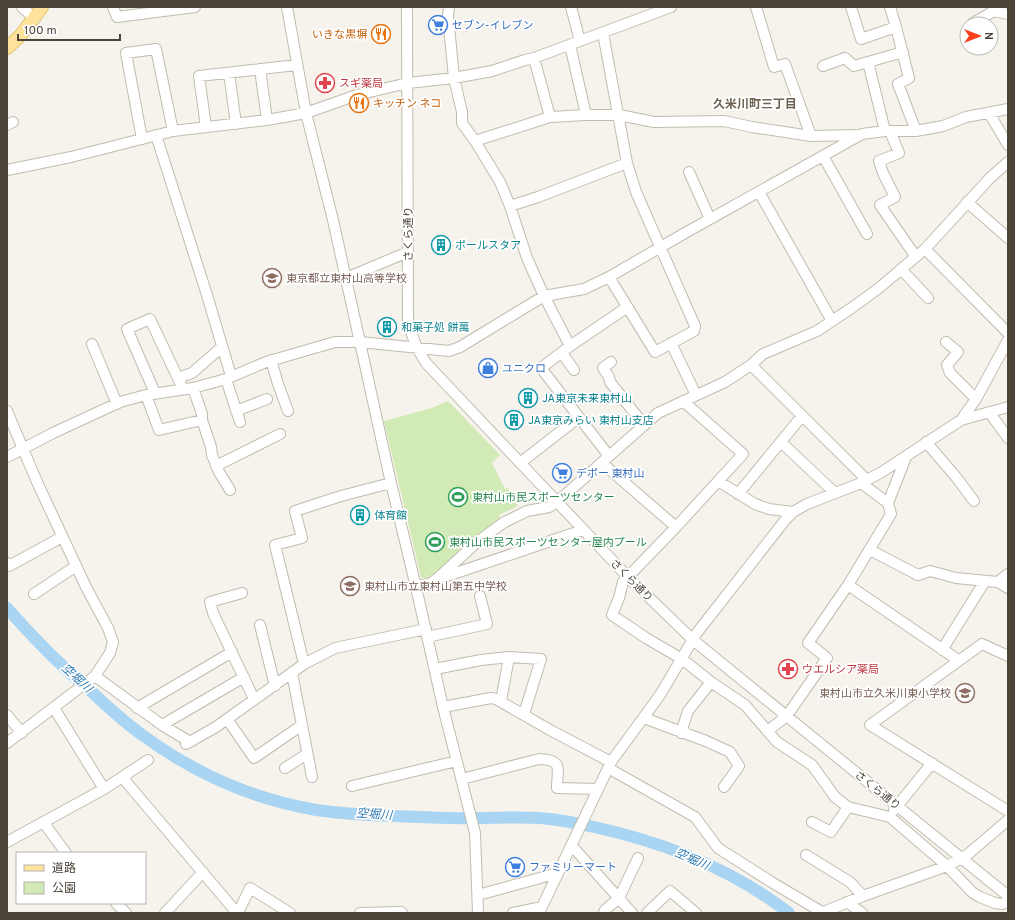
<svg xmlns="http://www.w3.org/2000/svg" width="1015" height="920" font-family="Overpass,'Noto Sans JP',sans-serif">
<rect width="100%" height="100%" fill="#f6f3ec"/>
<path fill="#d2eab5" d="M448,401L500,455L492,463L505,489L508,488L518,506L499,515L500,518L436,573L425,579L421,577L384,421L432,408Z"/>
<g fill="none" stroke-linecap="round" stroke-linejoin="round">
<path stroke="#a9d4f2" stroke-width="12" d="M7,608C34,639 63,668 94,694C109,708 124,722 141,734C191,771 250,798 311,809C338,814 366,815 394,816C420,817 446,819 473,818C494,818 516,817 538,818C557,819 576,823 594,827C663,842 732,869 789,913"/>
<g stroke="#c2bbae" stroke-width="12">
<path id="minor" d="M22,7L35,19
M113,7L117,17L195,7
M287,7L306,113L333,220L391,483L416,587L443,707L475,833L478,913
M407,7L408,324L417,348L426,363L628,577L693,640L1008,896
M449,7L448,16L454,78L462,112V123L475,141L500,182L510,206L527,258L544,296L570,346
M571,7L580,41
M756,7L774,67L785,64L811,136
M851,7L861,39L896,27
M890,7L896,27L909,78L898,84L916,131
M973,23L994,11L1008,14
M603,33L627,163L636,192L695,326L694,331L655,352L609,277
M570,45L586,115
M534,58L550,117
M868,62L885,131
M823,66L845,58L854,66L903,52
M260,69L267,120
M229,73L236,124
M989,113L1008,145
M7,125L13,122
M206,127L199,76L297,65
M890,131L899,153L879,161L883,173L895,197L880,205L916,257
M156,135L207,295L231,376
M142,139L126,53L156,49L173,131
M475,141L550,117L586,115H619L654,122L724,121L752,127L811,136L859,135
M823,156L867,234
M7,170L71,157L173,131L267,120L306,113L357,95L408,83L454,78L492,71L525,60L534,58L671,7
M689,172L710,219
M759,192L832,321
M967,202L1008,238
M510,206L538,197L627,163
M925,249L1008,333
M901,269L928,298
M346,278L408,252
M946,342L958,352L947,365L950,373L976,399
M671,343L696,395
M92,344L117,404
M562,353L574,370
M271,360L278,384L288,411
M611,362L603,368L609,377L610,382L644,425
M751,365L867,480
M178,378L192,373L222,347
M226,379L240,422
M193,388L202,414V420L211,447L212,455L219,472L230,490
M155,393L127,329L150,319L183,389
M146,395L159,430L202,420
M683,401L743,454L676,527L623,582L619,598L612,615L646,638L682,659L711,682L745,705L777,742L812,765L835,797L848,807L890,817L947,866L973,893L980,897L995,903L1002,904L1008,902
M7,411L37,482L86,587L108,628L113,642L110,653L95,676L7,743
M236,411L267,399
M989,412L1008,438
M961,420L976,399L1008,340
M781,442L835,493
M926,442L956,477L974,501
M609,456L541,368L570,346L626,308
M7,457L53,433L120,402L146,395L193,388L226,379L266,362L335,342H360L449,351L460,347L544,296L584,289L609,277L685,233L862,134L885,131H916L943,126L966,117L1008,109
M520,463L578,418
M602,463L676,527
M216,466L280,434
M718,481L755,504L769,509L793,512
M738,494L802,416
M888,503L906,457
M870,550L918,575L930,571L956,578L998,582L1008,588
M7,563L9,566L62,537
M439,577L447,576L583,530
M998,582L1008,574
M848,585L958,660
M416,587L431,583L439,577L476,543L503,523L527,511L549,507L557,502L658,413L725,382L751,365L763,354L817,331L853,307L879,288L925,249L990,178L1008,162
M242,593L210,602L213,613L254,699
M34,594L76,566
M260,625L275,686
M427,637L487,624L480,596
M942,650L985,581
M1008,656L982,644L870,725L1008,811
M304,664L275,545L302,538L295,511L341,496L391,483
M435,669L481,660L509,657L541,659L524,714
M292,673L312,777
M95,676L162,725L190,742
M501,701L509,657
M443,707L491,698L496,699L550,730L611,762
M54,708L104,789
M137,708L232,652
M7,715L22,733
M644,718L706,741L730,752L739,766L724,787
M227,719L254,758L302,725
M162,725L244,677
M767,731L782,720L791,710L827,658L808,643L848,585L891,514L888,503L861,483
M681,733L688,711L711,682
M186,744L216,727L304,664L335,648L426,629
M285,768L307,754
M608,768L695,817L718,848L773,883L822,912
M122,777L237,913
M462,779L539,759C564,760 557,768 557,788L598,789
M352,786L457,761
M894,810L932,763
M43,822L66,853
M812,822L831,832L848,807
M7,842L104,789L148,760
M572,846L632,913
M806,855L850,882L863,896
M478,895L558,873
M847,902L862,913
M116,903L126,913
M165,913L203,872
M238,913L250,888L290,913
M360,913L401,912L402,913
M513,913L542,907
M539,913L611,762L660,695L696,634L786,519L793,512L807,504L861,483L882,472L961,420L1008,407
M604,913L605,910L619,898L638,858
M647,913L670,891L696,913
M821,913L863,896L947,866L967,855L1008,820"/>
</g>
<g stroke="#e6c16a" stroke-width="14">
<path id="major" d="M7,48L20,36L42,7"/>
</g>
<use href="#minor" stroke="#fff" stroke-width="10"/>
<use href="#major" stroke="#ffe39c" stroke-width="12"/>
</g>
<defs>
<g id="supermarket-ring" transform="scale(1)"><circle r="9.5" fill="#fff" stroke="#3f7fe0" stroke-width="1.5"/><path d="M-6-5.5h2.5l.6 2H6L4.5 2H-2.5L-4.4-4H-6ZM-1.5 3.2a1.3 1.3 0 1 0 .1 0ZM3 3.2a1.3 1.3 0 1 0 .1 0Z" fill="#3f7fe0"/></g>
<g id="restaurant-ring" transform="scale(1)"><circle r="9.5" fill="#fff" stroke="#e8710a" stroke-width="1.5"/><path d="M-5-6h1v4h1v-4h1v4h1v-4h1v5L-1.5 .5V6h-2V.5L-5-1ZM5-6V6H3V1.5H1.5Q1.5-4 5-6Z" fill="#e8710a"/></g>
<g id="pharmacy-ring" transform="scale(1)"><circle r="9.5" fill="#fff" stroke="#e0444e" stroke-width="1.5"/><path d="M-2-6h4v4h4v4h-4v4h-4v-4h-4v-4h4Z" fill="#e0444e"/></g>
<g id="building-ring" transform="scale(1)"><circle r="9.5" fill="#fff" stroke="#0f9aa8" stroke-width="1.5"/><path d="M-4-6H4V6H1V3H-1V6H-4ZM-2.5-4.3h1.7v1.8h-1.7ZM.8-4.3h1.7v1.8H.8ZM-2.5-1h1.7V.8h-1.7ZM.8-1h1.7V.8H.8Z" fill="#0f9aa8"/></g>
<g id="school-ring" transform="scale(1)"><circle r="9.5" fill="#fff" stroke="#8d6e63" stroke-width="1.5"/><path d="M0-5L7-2L0 1L-7-2ZM-4 1L0 2.5L4 1V4Q0 6-4 4Z" fill="#8d6e63"/></g>
<g id="shop-ring" transform="scale(1)"><circle r="9.5" fill="#fff" stroke="#3f7fe0" stroke-width="1.5"/><path d="M-5-2.5h2.3a2.7 3.5 0 0 1 5.4 0H5L5.5 6h-11ZM-1.5-2.5h3a1.5 2.3 0 0 0-3 0Z" fill="#3f7fe0"/></g>
<g id="stadium-ring" transform="scale(1)"><circle r="9.5" fill="#fff" stroke="#2e9e5b" stroke-width="1.5"/><path d="M0-5a6.5 5 0 1 0 0 10a6.5 5 0 1 0 0-10ZM-3.5-1.8h7v3.6h-7Z" fill="#2e9e5b"/></g>
</defs>
<g fill-rule="evenodd">
<use href="#supermarket-ring" x="438" y="25"/>
<use href="#restaurant-ring" x="381" y="34"/>
<use href="#pharmacy-ring" x="325" y="83"/>
<use href="#restaurant-ring" x="359" y="103"/>
<use href="#building-ring" x="441" y="245"/>
<use href="#school-ring" x="272" y="278"/>
<use href="#building-ring" x="387" y="327"/>
<use href="#shop-ring" x="488" y="368"/>
<use href="#building-ring" x="528" y="398"/>
<use href="#building-ring" x="514" y="420"/>
<use href="#supermarket-ring" x="562" y="473"/>
<use href="#stadium-ring" x="458" y="497"/>
<use href="#building-ring" x="360" y="515"/>
<use href="#stadium-ring" x="435" y="542"/>
<use href="#school-ring" x="350" y="586"/>
<use href="#pharmacy-ring" x="788" y="669"/>
<use href="#school-ring" x="965" y="693"/>
<use href="#supermarket-ring" x="515" y="867"/>
</g>
<g text-anchor="middle" stroke-width="3.5" stroke-linejoin="round" paint-order="stroke">
<g font-size="11" fill="#366cbe" stroke="#fff" text-anchor="start">
<text x="452" y="29">セブン-イレブン</text>
<text x="502" y="372">ユニクロ</text>
<text x="576" y="477">デポー 東村山</text>
<text x="529" y="871">ファミリーマート</text>
</g>
<g font-size="11" fill="#c56008" stroke="#fff" text-anchor="end">
<text x="367" y="38">いきな黒塀</text>
<text x="373" y="107" text-anchor="start">キッチン ネコ</text>
</g>
<g font-size="11" fill="#be3a42" stroke="#fff" text-anchor="start">
<text x="339" y="87">スギ薬局</text>
<text x="802" y="673">ウエルシア薬局</text>
</g>
<g font-size="11" fill="#4b4439" stroke="#fff">
<text transform="translate(408 234) rotate(-90)" y="4">さくら通り</text>
<text transform="translate(632 580) rotate(45)" y="4">さくら通り</text>
<text transform="translate(878 790) rotate(39)" y="4">さくら通り</text>
</g>
<g font-size="11" fill="#0d838f" stroke="#fff" text-anchor="start">
<text x="455" y="249">ポールスタア</text>
<text x="401" y="331">和菓子処 餅萬</text>
<text x="542" y="402">JA東京未来東村山</text>
<text x="528" y="424">JA東京みらい 東村山支店</text>
<text x="374" y="519">体育館</text>
</g>
<g font-size="11" fill="#785e54" stroke="#fff" text-anchor="start">
<text x="286" y="282">東京都立東村山高等学校</text>
<text x="364" y="590">東村山市立東村山第五中学校</text>
<text x="951" y="697" text-anchor="end">東村山市立久米川東小学校</text>
</g>
<g font-size="11" fill="#27864d" stroke="#fff" text-anchor="start">
<text x="472" y="501">東村山市民スポーツセンター</text>
<text x="449" y="546">東村山市民スポーツセンター屋内プール</text>
</g>
<g font-size="12" font-weight="bold" fill="#6e6250" stroke="#fff">
<text x="755" y="108">久米川町三丁目</text>
</g>
<g font-size="12" font-style="italic" fill="#2e7ab2" stroke="#fff">
<text transform="translate(77 678) rotate(43)" y="4">空堀川</text>
<text transform="translate(374 814) rotate(4)" y="4">空堀川</text>
<text transform="translate(692 859) rotate(24)" y="4">空堀川</text>
</g>
</g>
<rect width="1015" height="920" fill="none" stroke="#4b4439" stroke-width="16"/>
<rect x="16" y="852" width="130" height="52" fill="#ffffff" stroke="#b7b4b0"/>
<rect x="24" y="865" width="20" height="6" fill="#ffe39c" stroke="#b7b4b0"/>
<text x="52" y="872" font-size="12" fill="#4b4439">道路</text>
<rect x="24" y="882" width="20" height="12" fill="#d2eab5" stroke="#b7b4b0"/>
<text x="52" y="892" font-size="12" fill="#4b4439">公園</text>
<g transform="translate(979 36) rotate(90)"><circle r="19" fill="#ffffff" stroke="#b7b4b0"/>
<path d="M0-3L7 15L0 10L-7 15Z" fill="#fc3f1d"/>
<text y="-6" font-size="11" font-weight="bold" text-anchor="middle" fill="#4b4439">N</text>
</g>
<path d="M18 34v6h102v-6" fill="none" stroke="#4b4439" stroke-width="2"/>
<text x="24" y="34" font-size="12" fill="#4b4439" stroke="#ffffff" stroke-width="3" paint-order="stroke">100 m</text>
</svg>
